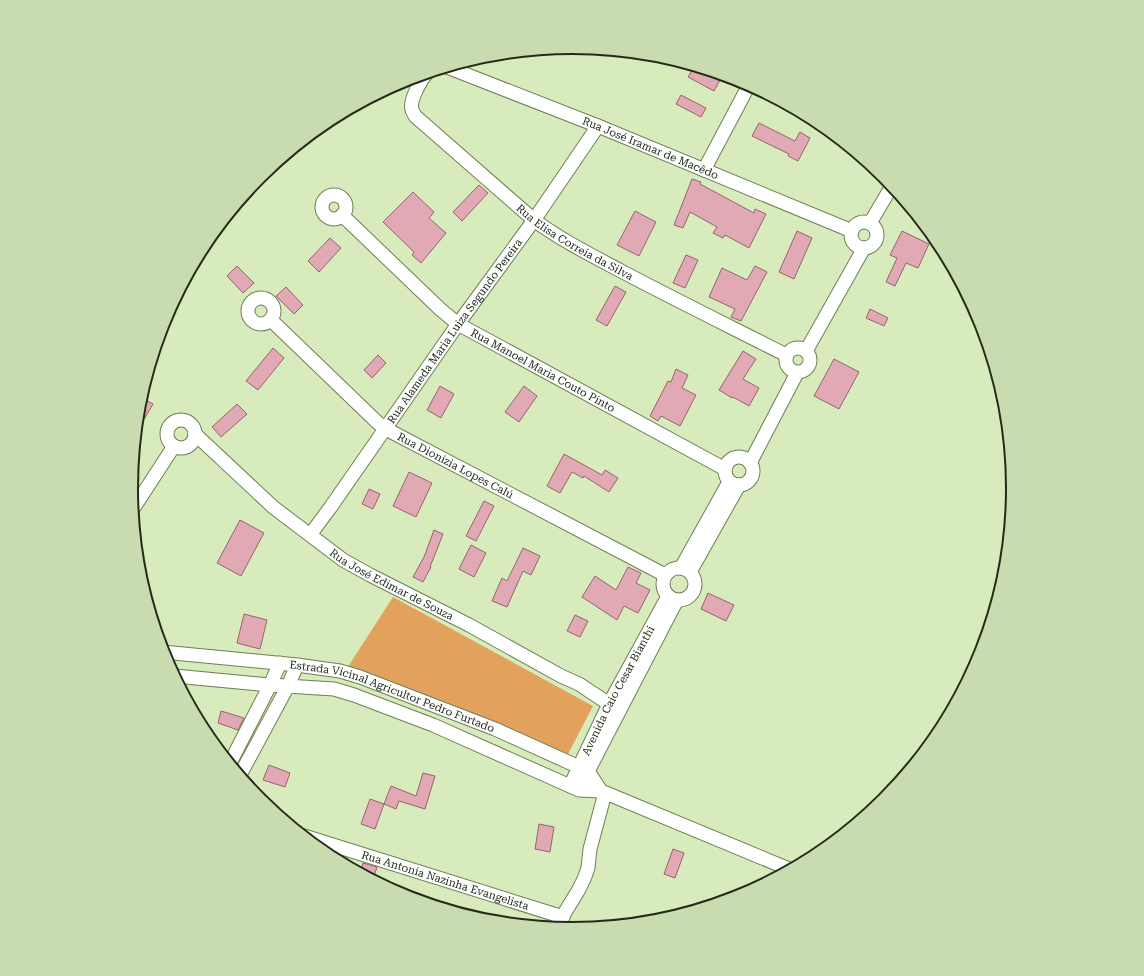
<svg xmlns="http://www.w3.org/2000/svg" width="1144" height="976" font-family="'Roboto Serif',serif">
<rect width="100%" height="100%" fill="#d7ebbc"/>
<path fill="#e2a25d" d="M393,597L593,706L565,760L344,673Z"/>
<path fill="#e0a9b3" stroke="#96646e" d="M694,67L720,80L714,91L688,77Z
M681,95L706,108L701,117L676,104Z
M759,123L795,141L800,132L810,138L798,161L788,156L789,154L752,136Z
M692,179L701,182L700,184L754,213L755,209L766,214L749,248L725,235L723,238L713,233L717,227L690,212L683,228L674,225Z
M479,185L488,193L462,221L453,212Z
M413,192L434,212L429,218L446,233L421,263L412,255L414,252L383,222Z
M635,211L656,222L639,256L617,245Z
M797,231L812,238L794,279L779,272Z
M902,231L929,244L918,268L906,263L895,286L886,282L897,258L890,255Z
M330,238L341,248L319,272L308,261Z
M686,255L698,260L685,288L673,283Z
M237,266L254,283L243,293L227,276Z
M755,266L767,272L741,321L731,317L735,309L709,297L722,268L747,280Z
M615,286L626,292L607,326L596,320Z
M286,287L303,305L294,314L276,296Z
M870,309L888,318L884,326L866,318Z
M273,348L284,358L258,390L246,381Z
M743,351L756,359L743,379L759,388L749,406L733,397L732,398L719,390Z
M378,355L386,363L372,378L364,370Z
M834,359L859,372L839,409L814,396Z
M676,369L688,375L682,388L696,395L680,426L661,416L658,421L650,416L668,381L671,382Z
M440,386L454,394L441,418L427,410Z
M524,386L537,396L519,422L505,412Z
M141,397L153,404L136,433L140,402Z
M237,404L247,414L221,437L212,427Z
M564,454L602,475L605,470L618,478L609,492L584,476L583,478L572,472L560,493L547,486Z
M409,472L432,483L416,517L393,506Z
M369,489L380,494L373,509L362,504Z
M484,501L494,506L476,541L466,536Z
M240,520L264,533L241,576L217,563Z
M434,530L443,534L430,567H431L423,582L413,577L424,557Z
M471,545L486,553L474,577L459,569Z
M523,548L540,556L531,575L523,571L507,607L492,601L502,578L507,581Z
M628,567L641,573L636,583L650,590L638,613L624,606L617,620L582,597L595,576L616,590Z
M708,593L734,605L726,621L701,609Z
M244,614L267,620L260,649L237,643Z
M575,615L588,621L580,637L567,631Z
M221,711L244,718L238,730L218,723Z
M269,765L290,773L285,787L263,780Z
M423,773L435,776L425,809L399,801L396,809L384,804L391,786L416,796Z
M370,799L384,804L375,829L361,824Z
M539,824L554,827L550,852L535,849Z
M673,849L684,853L675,878L664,874Z
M363,863L377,867L373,879L360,873Z"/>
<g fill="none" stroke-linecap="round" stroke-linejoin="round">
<g stroke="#6e7f54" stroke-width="15">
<g id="minor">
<path id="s1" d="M447,67L598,126L852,231"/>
<path id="s2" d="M427,73C421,80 409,100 412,110C413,112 414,114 415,116L534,220C561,240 591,255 621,271C676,300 731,327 786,355"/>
<path d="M704,170L749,85"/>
<circle cx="334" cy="207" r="12"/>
<path id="s3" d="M342,215L440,309L458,324L725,469"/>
<circle cx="864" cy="235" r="13"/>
<path d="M870,223L892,186"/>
<circle cx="261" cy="311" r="13"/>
<path id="s4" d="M271,320L378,423L386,429L665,575"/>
<circle cx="798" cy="360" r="12"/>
<path d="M806,351L864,248"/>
<circle cx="181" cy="434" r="14"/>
<path id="s5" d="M195,434L273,507L343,560L370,575L469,625L561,676L579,684L609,704"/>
<circle cx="739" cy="471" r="14"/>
<path d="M750,463L797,373"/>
<path d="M133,509L174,446"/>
<path id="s6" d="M310,535L330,508L458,324L534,220L598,126"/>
<path d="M681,568L729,482"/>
<circle cx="679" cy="584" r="16"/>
<path d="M690,572L739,485"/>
<path id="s7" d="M163,652L297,665L340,671L360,677L495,729L579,767L588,771L601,791"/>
<path d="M175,676L270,685L334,689L354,695L433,725L579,790L601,791L789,869"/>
<path d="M230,763L270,685L280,663"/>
<path d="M240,775L288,686L297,665"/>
<path d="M584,779L677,600"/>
<path id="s8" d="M570,786L609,704L668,596"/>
<path id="s9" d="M304,836L563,917"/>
<path d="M556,927L578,891L584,879L588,868L590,849L605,793"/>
</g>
</g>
<use href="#minor" stroke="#fff" stroke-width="13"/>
</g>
<g text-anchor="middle" stroke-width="4" stroke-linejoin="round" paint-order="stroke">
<g font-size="11" fill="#242b19" stroke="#d7ebbc">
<text dy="4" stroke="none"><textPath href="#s1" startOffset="219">Rua José Iramar de Macêdo</textPath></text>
<text dy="4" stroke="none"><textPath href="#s2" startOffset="252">Rua Elisa Correia da Silva</textPath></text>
<text dy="4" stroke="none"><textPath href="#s6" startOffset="250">Rua Alameda Maria Luiza Segundo Pereira</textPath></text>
<text dy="4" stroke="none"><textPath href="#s3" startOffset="256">Rua Manoel Maria Couto Pinto</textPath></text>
<text dy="4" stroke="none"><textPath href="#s4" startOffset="237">Rua Dionizia Lopes Calú</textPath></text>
<text dy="4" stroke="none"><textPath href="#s5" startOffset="249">Rua José Edimar de Souza</textPath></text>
<text dy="4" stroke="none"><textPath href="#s8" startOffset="107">Avenida Caio Cesar Bianthi</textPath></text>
<text dy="4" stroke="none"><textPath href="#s7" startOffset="235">Estrada Vicinal Agricultor Pedro Furtado</textPath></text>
<text dy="4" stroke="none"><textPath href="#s9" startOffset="148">Rua Antonia Nazinha Evangelista</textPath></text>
</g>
</g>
<path d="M0 0H1144V976H0ZM138 488a434 434 0 1 1 868 0a434 434 0 1 1-868 0Z" fill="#c9dcaf" fill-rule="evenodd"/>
<path fill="none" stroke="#242b19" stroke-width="2" d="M138 488a434 434 0 1 1 868 0a434 434 0 1 1-868 0Z"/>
</svg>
